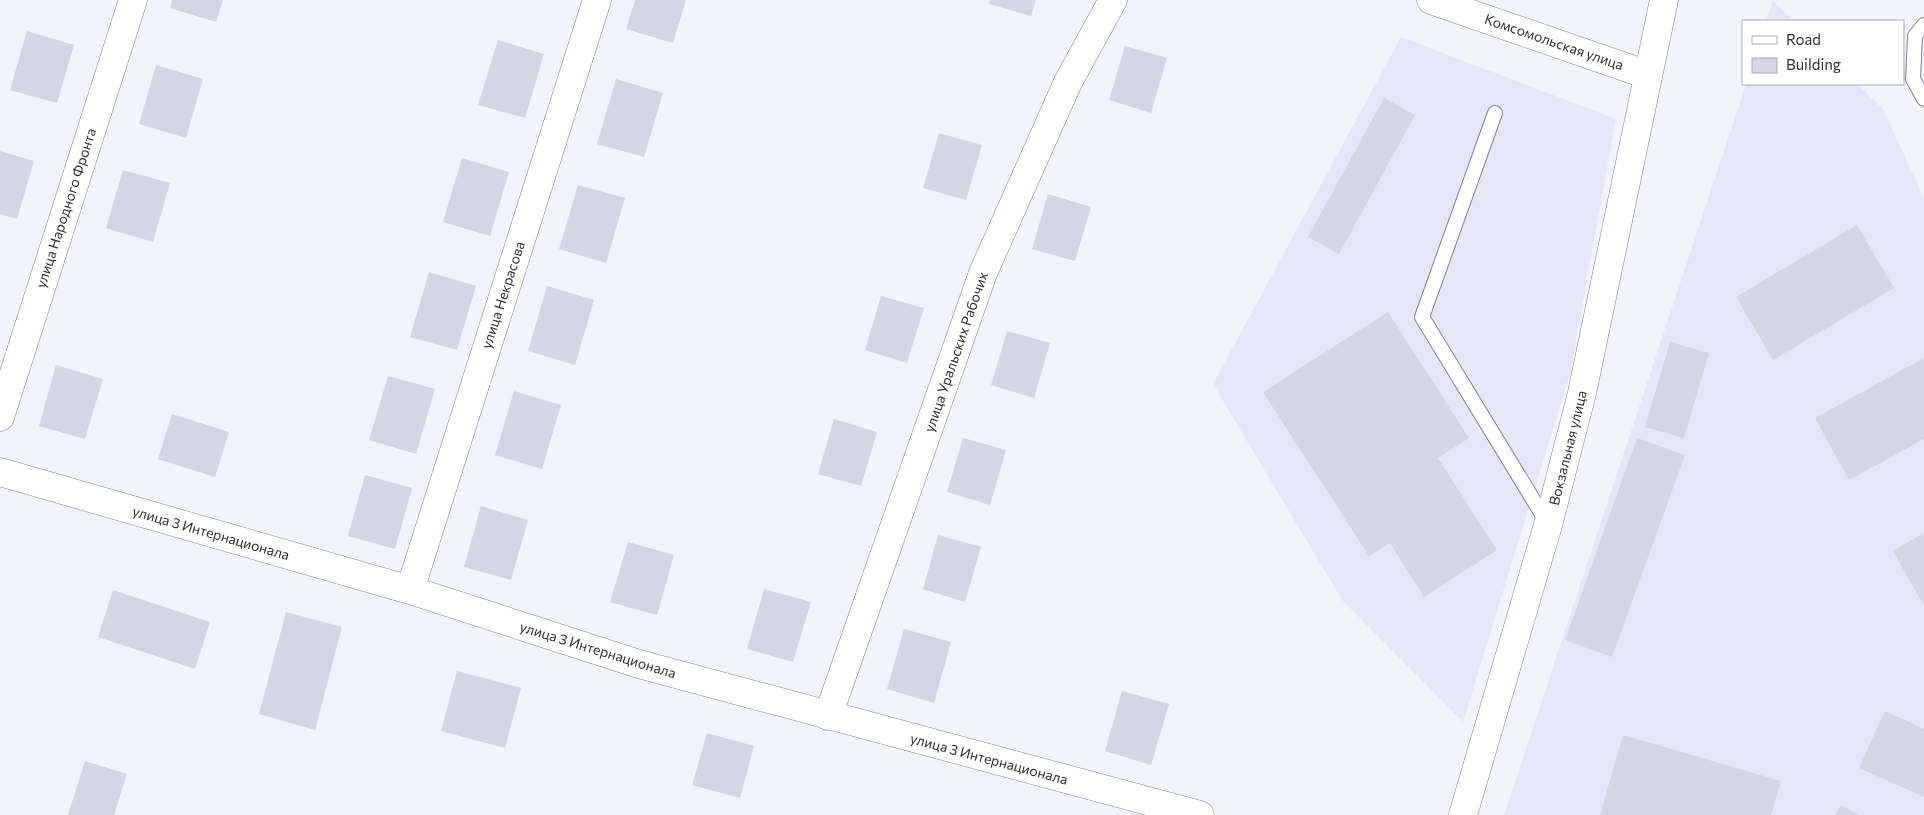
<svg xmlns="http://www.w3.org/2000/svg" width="1924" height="815" font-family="Commissioner,sans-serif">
<rect width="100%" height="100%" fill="#f3f3fe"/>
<path fill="#e7e6f8" d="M1773,1L1794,21H1766Z
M1401,37L1616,119L1570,374L1463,722L1342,600L1213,384Z
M1746,84H1857L1883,109L1924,198V815H1504Z"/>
<path fill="#d5d5e3" d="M172,0H223L216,22L170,8Z
M635,0H686L673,43L626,29Z
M990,0H1036L1031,16L989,4Z
M27,31L74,45L57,103L10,90Z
M498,40L544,54L525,118L478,105Z
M1125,46L1167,58L1151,113L1109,100Z
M156,65L203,79L186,138L139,124Z
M616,79L663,93L644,157L597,144Z
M1384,98L1415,115L1339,254L1308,237Z
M939,133L982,145L966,200L923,188Z
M0,151L34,161L17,219L0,214Z
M462,158L509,172L490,236L443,222Z
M123,170L170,183L153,242L106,228Z
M578,185L625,198L606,263L559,249Z
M1048,194L1091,207L1075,261L1032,249Z
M1857,225L1894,288L1773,360L1736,297Z
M429,272L476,286L457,350L410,337Z
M547,286L594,300L575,365L528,351Z
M881,296L924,308L907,363L865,350Z
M1388,312L1469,438L1438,458L1497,550L1424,597L1390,543L1369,556L1263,392Z
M1007,331L1050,343L1034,398L991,385Z
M1670,342L1709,353L1684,438L1645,427Z
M1924,358V439L1849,480L1815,418Z
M56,365L103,379L85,439L39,426Z
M388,376L435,389L416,454L369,440Z
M514,391L561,405L542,469L495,455Z
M172,414L229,432L215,477L158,459Z
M834,419L877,432L861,486L818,474Z
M963,438L1006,450L990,505L947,492Z
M1637,438L1685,455L1612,657L1565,640Z
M365,475L412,488L395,549L348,536Z
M481,506L528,520L511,580L464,567Z
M1924,533V606L1893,551Z
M938,535L981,547L965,602L923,589Z
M628,542L674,555L657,615L610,602Z
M764,589L811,602L793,662L747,649Z
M113,590L210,622L195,669L98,637Z
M286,612L342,627L315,730L259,714Z
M904,629L951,642L934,703L887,689Z
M457,671L521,688L505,748L441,731Z
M1122,691L1169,704L1151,765L1105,751Z
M1885,711L1924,729V797L1859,768Z
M707,733L754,746L740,798L692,785Z
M1623,735L1781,781L1771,815H1600Z
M85,761L127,774L114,815H68Z
M1841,805L1858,815H1835Z"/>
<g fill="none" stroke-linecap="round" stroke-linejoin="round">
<g stroke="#82818e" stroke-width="16">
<path id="lane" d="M1924,25L1915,36L1913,79L1924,99
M1495,113L1422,317L1548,524"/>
</g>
<g stroke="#82818e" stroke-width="29">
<path id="street" d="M1431,0L1648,75
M0,417L133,0
M0,472L410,590L639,664L1200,815
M410,590L597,0
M828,716L983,273L1068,82L1113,0"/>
</g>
<g stroke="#82818e" stroke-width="29">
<path id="secondary" d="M1463,815L1548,525L1582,393L1664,0"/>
</g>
<use href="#lane" stroke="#fff" stroke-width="14"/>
<use href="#street" stroke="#fff" stroke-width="28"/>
<use href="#secondary" stroke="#fff" stroke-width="28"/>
</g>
<g text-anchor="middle" stroke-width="5" stroke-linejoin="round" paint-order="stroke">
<g font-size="14" fill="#2e2e33" stroke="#fff">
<text transform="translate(1554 42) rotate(19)" y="5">Комсомольская улица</text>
<text transform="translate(66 208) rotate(-72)" y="5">улица Народного Фронта</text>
<text transform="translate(503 295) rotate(-72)" y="5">улица Некрасова</text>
<text transform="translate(956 352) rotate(-71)" y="5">улица Уральских Рабочих</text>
<text transform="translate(1568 448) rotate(-76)" y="5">Вокзальная улица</text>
<text transform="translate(211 533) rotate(16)" y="5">улица 3 Интернационала</text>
<text transform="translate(598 650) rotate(17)" y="5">улица 3 Интернационала</text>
<text transform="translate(989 759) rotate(15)" y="5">улица 3 Интернационала</text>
</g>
</g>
<rect x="1742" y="20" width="162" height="65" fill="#ffffff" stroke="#ababad"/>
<rect x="1752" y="36" width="25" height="8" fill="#ffffff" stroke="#ababad"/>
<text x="1786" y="45" font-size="15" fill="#2e2e33">Road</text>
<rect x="1752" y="58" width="25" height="15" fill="#d5d5e3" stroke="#ababad"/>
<text x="1786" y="70" font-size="15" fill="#2e2e33">Building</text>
</svg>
